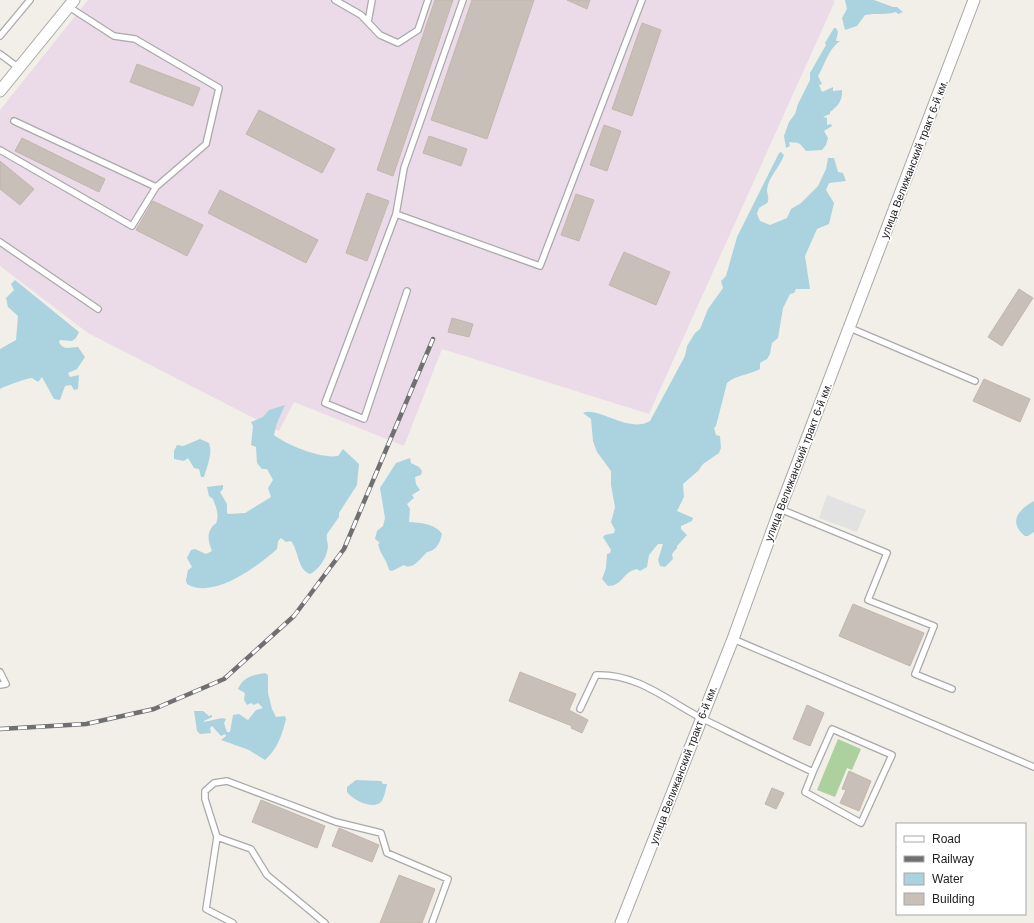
<svg xmlns="http://www.w3.org/2000/svg" width="1034" height="923" font-family="Helvetica,sans-serif">
<rect width="100%" height="100%" fill="#f2efe9"/>
<path fill="#ebdbe8" d="M88,0H832L835,1L649,414L442,349L404,446L294,402L279,431L88,333L0,266V110Z"/>
<path fill="#add19e" d="M838,739L861,749L852,770L847,768L835,797L817,790Z"/>
<path fill="#e2e2e2" d="M827,495L866,510L857,532L819,518Z"/>
<path fill="#aad3df" d="M845,0H874L893,7H897L903,12L898,14L896,12C886,15 876,13 865,15L857,26L845,30L842,18L847,9Z
M834,28H836L838,32L836,41H840C827,51 826,63 818,76L822,84L819,85L822,92L833,87V91L842,90C843,100 838,106 830,112V114L823,117L827,118V125L831,124L832,126L824,131L828,138L826,145L822,150L806,151C797,140 800,144 789,142L790,146L786,148L784,136L789,122L795,114L798,104L810,80V73L826,45L825,43Z
M781,152L784,155C780,167 768,177 767,190C767,194 770,199 767,203C765,205 761,206 759,208L757,214L760,221L770,225L787,218L791,209L801,203L818,186L826,169L828,158H834L838,172L843,173L846,181L829,183L826,190L834,203L829,224L817,229L805,256L810,289H796L794,293L790,294L783,308L778,338L772,343L770,354L767,359L760,363V369C749,375 736,375 727,383L716,426L714,428L716,435L720,436L721,448L719,453L703,464L698,471L683,484L684,497L677,511L693,518L692,521L681,526V529L687,535L677,546V548L672,554L673,559L665,567L660,566L658,560L663,544H658L649,555L647,567L640,571L637,569C622,572 623,586 608,586L602,579L606,568L607,554L610,553L611,550L603,537L605,535L614,533L615,530L611,522L615,507L611,485V471L597,452L593,441L591,419L583,413C598,406 629,434 650,421L685,356L687,346L695,333L700,329L708,309L723,288L721,281L726,276L737,237L779,153Z
M15,280L79,332L76,338L72,341L60,340L59,342C63,351 71,347 78,347L85,357L77,369L68,373L70,377L79,375L78,389L74,390L71,385L65,386L60,400L54,399L42,377L38,382C36,381 34,379 32,378C30,377 2,387 0,389V349L16,340L18,316L8,307L6,298L14,290L11,284Z
M285,405L277,423L274,435C287,445 321,459 338,456L343,449L359,464L357,485L339,513V517L327,534C326,539 328,543 328,547C327,557 319,570 310,574C297,569 299,551 291,541L286,542L281,538L278,541L277,549C258,566 214,600 187,584L186,580L188,570L192,567L187,558L191,550L195,549L206,554L212,551C209,543 206,535 212,527C214,524 217,524 217,520C219,513 215,505 213,499L209,496L207,487L223,485V489L220,492L227,504V513L229,514L245,513L271,497L268,488L273,480L267,469H262L257,463L256,447L251,445L253,426L251,422L263,417L269,410Z
M200,439L209,443C213,454 207,466 204,477H201L199,469L194,468L188,458L184,461L174,459V451L177,445L183,446Z
M410,458L411,463L419,467L422,471L421,475L415,477L416,484L420,490L412,495L414,498L407,504L410,509L409,522C419,523 435,523 442,534C440,543 436,551 427,552C421,558 412,571 404,565L392,571L389,570C387,560 380,554 378,544L380,543L375,539L377,531L383,526L385,518L380,488L396,463Z
M1034,501V532L1028,536H1025C1008,522 1018,510 1034,501Z
M265,673L268,675V693L272,709L276,717L285,716L286,719C282,735 278,748 265,760L249,750L221,740L226,736L225,734L221,736L212,726L210,728L211,733L200,734L197,731L194,711H203L209,716L212,715V717L204,721V722L222,718L226,719L224,723L227,732H230L233,715L239,714L248,720L256,710L263,708L258,703L254,705L251,703L247,705L244,700L245,693L238,689C243,677 253,675 265,673Z
M356,780L381,781L383,784H387C386,788 384,799 381,802C372,810 353,800 347,792V787Z"/>
<path fill="#c7bfb8" stroke="#c4b6ab" d="M435,0H453L393,176L377,170Z
M472,0H534L487,139L431,120Z
M567,0H590L587,9Z
M642,23L661,30L632,116L612,109Z
M137,64L200,88L193,106L130,82Z
M259,110L335,149L322,173L246,134Z
M604,125L621,131L607,171L590,165Z
M429,136L467,149L461,166L423,153Z
M22,138L105,179L99,192L15,151Z
M0,161L34,189L20,205L0,189Z
M220,190L318,240L306,263L208,213Z
M367,193L389,201L367,261L346,253Z
M576,194L594,200L579,241L561,235Z
M153,201L203,225L187,256L136,230Z
M624,252L670,272L656,305L609,285Z
M1019,289L1033,298L1002,346L988,337Z
M452,318L473,324L469,337L448,332Z
M984,379L1030,399L1020,422L973,401Z
M853,604L924,633L910,666L839,636Z
M520,672L576,694L569,710L588,720L582,733L571,728L572,726L509,701Z
M807,705L824,713L810,746L793,739Z
M849,771L871,781L859,811L840,803L846,790L842,789Z
M772,788L784,793L776,809L765,804Z
M261,800L325,826L317,848L252,822Z
M339,828L379,845L372,862L332,846Z
M399,875L435,889L422,923H380Z"/>
<g fill="none" stroke-linecap="round" stroke-linejoin="round">
<g stroke="#a9a9a9" stroke-width="8">
<path id="lane" d="M335,0L361,15L380,35L398,43L418,30L428,0
M368,22L372,0
M0,36L30,0
M0,54L19,68
M14,121L156,187L206,144L219,88L135,39L114,36L69,7
M0,150L132,226L156,187
M396,214L404,168L463,0
M0,242L98,309
M407,291L364,419L325,403L396,214L540,266L642,0
M850,328L975,381
M780,509L887,553L868,600L934,626L915,674L952,689
M733,639L1034,767
M0,672L6,684L0,685
M580,709L596,675C637,673 668,701 703,719C740,737 776,755 813,772L832,729L892,755L861,823L805,792L813,772
M217,837L205,799V791L214,783L227,781L336,822L381,833L387,853L448,879L432,923
M233,923L206,909L217,837L251,849L267,875L325,923"/>
</g>
<g stroke="#a9a9a9" stroke-width="13">
<path id="street" d="M0,91L74,0
M621,923L733,639L780,509L974,0"/>
</g>
<use href="#lane" stroke="#fff" stroke-width="5.5"/>
<use href="#street" stroke="#fff" stroke-width="11"/>
<g stroke="#707070" stroke-width="4.5">
<path id="rail" d="M0,729L86,724L154,709L224,679L294,616L344,549L433,339"/>
</g>
<use href="#rail" stroke="#fff" stroke-width="3" stroke-dasharray="9" stroke-linecap="butt"/>
</g>
<g text-anchor="middle" stroke-width="3.5" stroke-linejoin="round" paint-order="stroke">
<g font-size="11" fill="#222" stroke="#fff">
<text transform="translate(914 159) rotate(-69)" y="4">улица Велижанский тракт 6-й км.</text>
<text transform="translate(798 462) rotate(-69)" y="4">улица Велижанский тракт 6-й км.</text>
<text transform="translate(683 765) rotate(-69)" y="4">улица Велижанский тракт 6-й км.</text>
</g>
</g>
<rect x="896" y="823" width="130" height="92" fill="#ffffff" stroke="#a7a7a7"/>
<rect x="904" y="836" width="20" height="6" fill="#ffffff" stroke="#a7a7a7"/>
<text x="932" y="843" font-size="12" fill="#222222">Road</text>
<rect x="904" y="856" width="20" height="6" fill="#707070" stroke="#a7a7a7"/>
<text x="932" y="863" font-size="12" fill="#222222">Railway</text>
<rect x="904" y="873" width="20" height="12" fill="#aad3df" stroke="#a7a7a7"/>
<text x="932" y="883" font-size="12" fill="#222222">Water</text>
<rect x="904" y="893" width="20" height="12" fill="#c7bfb8" stroke="#a7a7a7"/>
<text x="932" y="903" font-size="12" fill="#222222">Building</text>
</svg>
